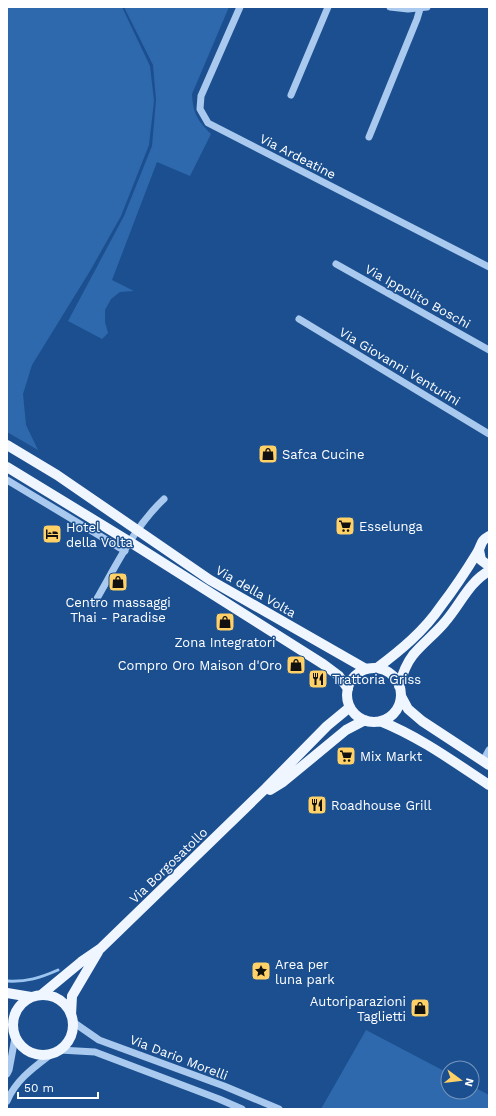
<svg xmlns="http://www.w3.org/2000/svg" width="496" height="1116" font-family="'Work Sans',sans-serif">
<rect width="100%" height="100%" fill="#1b4f8f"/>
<path fill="#2e69ad" d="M7,7H122L150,66L154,101L149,145L121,216L90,271L32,365L23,394L26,425L38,450L7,432Z
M124,7H229L192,94C193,113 197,120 211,134L190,176L157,162L112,280L134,291L120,292L111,299L105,310V322L108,333L102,339L68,321L124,216L152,146L156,100L153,65Z
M366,1030L448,1073V1092H472V1086L489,1095V1109H321Z"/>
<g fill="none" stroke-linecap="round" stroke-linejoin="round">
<path stroke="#9cc4f0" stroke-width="3" d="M7,981C27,982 40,978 58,970"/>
<path stroke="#a9c9ee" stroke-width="7" d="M240,7L201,96L200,109L208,123L489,267
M390,7L408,9L427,7
M291,95L328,7
M369,137L417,19L420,9
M336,264L489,350
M299,319L489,434
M7,480L125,551
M95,602C116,566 134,527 164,499
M483,761L489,750
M73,1022L99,1040L224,1086L279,1109
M60,1050L95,1052L219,1099L242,1109
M7,1074L9,1070L15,1038
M7,1101C16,1080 33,1068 50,1055"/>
<path stroke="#f0f6ff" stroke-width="10" d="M7,445L57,475L210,580L366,669
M7,467L130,542L323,664L339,676L348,689
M479,550L481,560L489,566
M377,668C401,650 424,631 441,606C454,589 466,571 477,553C482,545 480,541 489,536
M347 695a27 27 0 1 1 54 0a27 27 0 1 1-54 0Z
M399,686C402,675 406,664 413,655C423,643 435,634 445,622C460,605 469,582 489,571
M401,696L408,709L422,721L489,765
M380,721C420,737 454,762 489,785
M270,790L283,782L346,730L365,720
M7,993L31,997
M13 1025a30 30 0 1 1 60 0a30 30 0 1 1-60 0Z
M41,995L81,962L100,949L266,788L327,726L350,707
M71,1015L72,996L98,952"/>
</g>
<defs>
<g id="shop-square" transform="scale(1)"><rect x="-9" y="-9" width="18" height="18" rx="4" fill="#ffd166" stroke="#1b4f8f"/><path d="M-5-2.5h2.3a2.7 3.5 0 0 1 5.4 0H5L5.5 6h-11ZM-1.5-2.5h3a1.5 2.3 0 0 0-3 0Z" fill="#111"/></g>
<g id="supermarket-square" transform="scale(1)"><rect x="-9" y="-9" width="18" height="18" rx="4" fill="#ffd166" stroke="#1b4f8f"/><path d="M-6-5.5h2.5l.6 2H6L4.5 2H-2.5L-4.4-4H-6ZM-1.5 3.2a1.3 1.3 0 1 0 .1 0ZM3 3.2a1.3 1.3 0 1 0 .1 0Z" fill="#111"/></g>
<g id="hotel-square" transform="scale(1)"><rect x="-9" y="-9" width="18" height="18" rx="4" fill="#ffd166" stroke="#1b4f8f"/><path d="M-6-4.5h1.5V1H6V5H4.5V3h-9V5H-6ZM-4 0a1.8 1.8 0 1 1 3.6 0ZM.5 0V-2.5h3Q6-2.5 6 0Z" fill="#111"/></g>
<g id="restaurant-square" transform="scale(1)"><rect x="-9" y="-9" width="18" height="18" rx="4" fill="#ffd166" stroke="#1b4f8f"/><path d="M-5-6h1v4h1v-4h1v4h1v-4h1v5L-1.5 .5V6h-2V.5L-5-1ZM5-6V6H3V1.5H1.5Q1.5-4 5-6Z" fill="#111"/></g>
<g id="sight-square" transform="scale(1)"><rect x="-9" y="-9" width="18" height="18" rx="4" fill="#ffd166" stroke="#1b4f8f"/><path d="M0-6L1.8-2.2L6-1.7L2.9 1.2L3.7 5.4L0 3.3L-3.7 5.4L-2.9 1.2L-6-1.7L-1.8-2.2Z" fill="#111"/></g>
</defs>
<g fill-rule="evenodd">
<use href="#shop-square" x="268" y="454"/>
<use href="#supermarket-square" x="345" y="526"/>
<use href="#hotel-square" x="52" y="534"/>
<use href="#shop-square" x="118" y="582"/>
<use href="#shop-square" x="225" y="622"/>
<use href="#shop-square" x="296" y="665"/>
<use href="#restaurant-square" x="318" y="679"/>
<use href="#supermarket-square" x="346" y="756"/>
<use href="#restaurant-square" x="317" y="805"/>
<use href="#sight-square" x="261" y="971"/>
<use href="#shop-square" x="420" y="1008"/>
</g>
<g text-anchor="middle" stroke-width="3" stroke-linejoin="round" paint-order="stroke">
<g font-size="13" fill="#fff" stroke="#1b4f8f">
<text transform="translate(298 156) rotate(27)" y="5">Via Ardeatine</text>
<text transform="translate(418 296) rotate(29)" y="5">Via Ippolito Boschi</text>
<text transform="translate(400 366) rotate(31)" y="5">Via Giovanni Venturini</text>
<text transform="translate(256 591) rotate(30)" y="5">Via della Volta</text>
<text transform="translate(168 865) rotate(-44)" y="5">Via Borgosatollo</text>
<text transform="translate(179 1057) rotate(21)" y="5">Via Dario Morelli</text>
</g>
<g font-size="13" fill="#fff" stroke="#1b4f8f" text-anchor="start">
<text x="282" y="459">Safca Cucine</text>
<text x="359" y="531">Esselunga</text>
<text x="66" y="532">Hotel<tspan x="66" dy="15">della Volta</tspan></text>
<text x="118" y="607" text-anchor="middle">Centro massaggi<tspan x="118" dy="15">Thai - Paradise</tspan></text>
<text x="225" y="647" text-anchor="middle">Zona Integratori</text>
<text x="282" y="670" text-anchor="end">Compro Oro Maison d'Oro</text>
<text x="332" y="684">Trattoria Griss</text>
<text x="360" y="761">Mix Markt</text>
<text x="331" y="810">Roadhouse Grill</text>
<text x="275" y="969">Area per<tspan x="275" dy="15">luna park</tspan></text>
<text x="406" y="1006" text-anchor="end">Autoriparazioni<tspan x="406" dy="15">Taglietti</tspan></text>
</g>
</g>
<rect width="496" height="1116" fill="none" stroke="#ffffff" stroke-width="16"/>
<g transform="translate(460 1080) rotate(105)"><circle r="19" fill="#1b4f8f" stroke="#7695bc"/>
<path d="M0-3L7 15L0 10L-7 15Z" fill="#ffd166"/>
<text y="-6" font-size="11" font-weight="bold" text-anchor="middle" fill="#ffffff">N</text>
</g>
<path d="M18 1092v6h80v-6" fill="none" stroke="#ffffff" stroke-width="2"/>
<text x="24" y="1092" font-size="12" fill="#ffffff" stroke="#1b4f8f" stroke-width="3" paint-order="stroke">50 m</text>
</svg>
